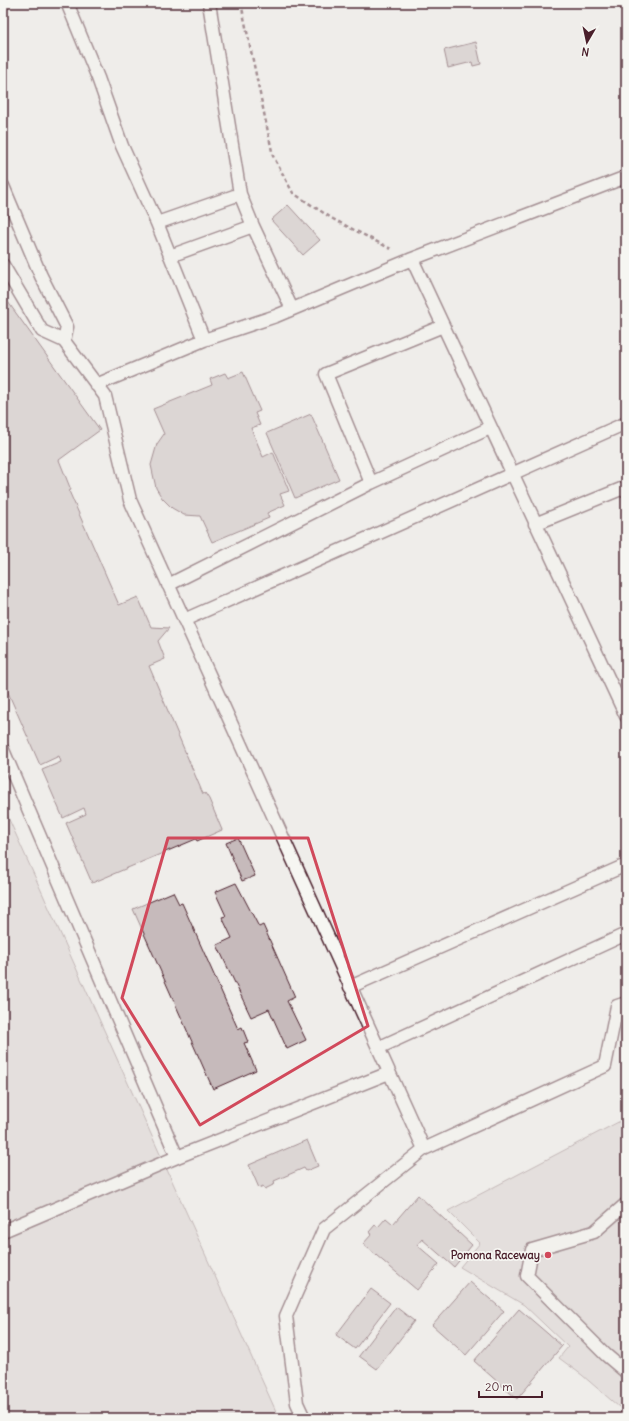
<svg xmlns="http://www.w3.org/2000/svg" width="629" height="1421" font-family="Delius,sans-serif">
<rect width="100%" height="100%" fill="#efedea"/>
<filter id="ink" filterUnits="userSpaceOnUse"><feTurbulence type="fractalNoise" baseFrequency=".025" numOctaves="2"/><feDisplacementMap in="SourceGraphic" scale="8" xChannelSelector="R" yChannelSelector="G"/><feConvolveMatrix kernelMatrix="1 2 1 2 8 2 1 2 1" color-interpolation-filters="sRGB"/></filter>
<g filter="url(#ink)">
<path fill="#d7cfce" stroke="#90777c" d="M3,806L279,1418H3Z
M626,1118V1413L582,1375L559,1358L568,1347L524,1305L460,1267L480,1243L448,1211Z"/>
<path fill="#c6babb" stroke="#4a1f2b" d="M476,42L481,64L473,66L472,62L448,68L444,50Z
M288,205L320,240L303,255L271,220Z
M8,302L100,430L59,460L71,490L69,491L119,605L138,597L151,627L169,628L158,641L165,659L149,666L203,794L205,793L209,799L222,830L197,841L196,839L92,883L66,823L86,814L84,808L63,818L42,770L61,762L59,756L40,765L3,681V306Z
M243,372L260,411L255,413L260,425L251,428L263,457L273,452L289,491L280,494L285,505L267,513L269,518L212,542L200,516L184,515L172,508L162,498L156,488L151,465L157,444L164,434L153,409L212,385L210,379L225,373L228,378Z
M311,414L339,479L295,498L267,433Z
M238,838L255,876L242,881L226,843Z
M236,883L259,927L263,925L295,997L287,1001L306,1040L287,1049L269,1009L251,1017L217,945L232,938L222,917L226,916L215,892Z
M173,892L179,904L182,903L238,1029L242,1027L248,1042L244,1043L256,1070L213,1089L133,909Z
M307,1140L318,1166L306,1171L304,1168L274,1181L275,1184L265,1189L263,1186L259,1188L249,1165Z
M418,1195L472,1245L454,1267L422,1239L417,1245L439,1264L417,1290L363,1244L372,1234L369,1232L375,1225L378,1227L386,1218L393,1224Z
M470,1282L504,1311L466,1355L432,1325Z
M371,1289L390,1303L355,1349L336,1335Z
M396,1307L414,1321L377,1369L359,1356Z
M519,1309L562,1346L517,1399L474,1361Z"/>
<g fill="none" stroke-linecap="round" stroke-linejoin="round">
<g stroke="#4a1f2b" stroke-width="15">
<path id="service" d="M68,5L98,78L122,146L157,223L204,340L276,316L412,259L626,177
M3,186L41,276L67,327L64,341
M157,223L240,194L209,3
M253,226L292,309
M170,256L253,226L240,194
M412,259L626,716
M3,265L42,331L64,341L105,396L130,500L424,1149
M96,385L204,340
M371,483L326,374L443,326
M535,524L626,487
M168,585L371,483L490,428
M184,620L626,423
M3,750L177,1157L389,1073
M350,987L626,865
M378,1048L626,934
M626,1204L594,1232L532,1250L527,1276L606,1355L626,1372
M3,1231L177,1157
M304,1418L297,1403L286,1316L324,1229L424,1149L605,1066L617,1006L626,1003"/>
</g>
<path stroke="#4a1f2b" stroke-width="2.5" stroke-dasharray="4 3" stroke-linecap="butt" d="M241,3L273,156L293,193L333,219L391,249"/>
<use href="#service" stroke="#f6f6f2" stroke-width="12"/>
</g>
</g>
<path d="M0 0H629V1421H0ZM168,838H308L368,1026L200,1125L122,998Z" fill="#efedea" fill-opacity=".55" fill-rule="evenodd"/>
<path fill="none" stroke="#d1495b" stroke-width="3" stroke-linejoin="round" d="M168,838H308L368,1026L200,1125L122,998Z"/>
<circle fill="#d1495b" stroke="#f6f6f2" stroke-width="1.5" cx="548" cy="1255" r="4"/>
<g text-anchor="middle" stroke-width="3.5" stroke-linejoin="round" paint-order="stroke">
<g font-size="11" font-weight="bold" fill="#4a1f2b" stroke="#f6f6f2" text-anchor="end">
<text x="540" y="1259">Pomona Raceway</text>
</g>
</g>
<rect width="629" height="1421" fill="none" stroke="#f6f6f2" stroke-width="16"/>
<rect x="8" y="8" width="613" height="1405" fill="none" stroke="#4a1f2b" stroke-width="1.5" filter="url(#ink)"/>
<g transform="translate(587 42) rotate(189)" stroke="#f6f6f2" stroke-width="3" paint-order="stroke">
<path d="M0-3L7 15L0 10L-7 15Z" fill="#4a1f2b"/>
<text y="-6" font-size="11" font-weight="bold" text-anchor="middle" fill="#4a1f2b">N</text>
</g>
<path d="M479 1391v6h63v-6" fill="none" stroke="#4a1f2b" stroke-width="2"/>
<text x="485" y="1391" font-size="12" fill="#4a1f2b" stroke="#f6f6f2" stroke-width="3" paint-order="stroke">20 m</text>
</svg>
